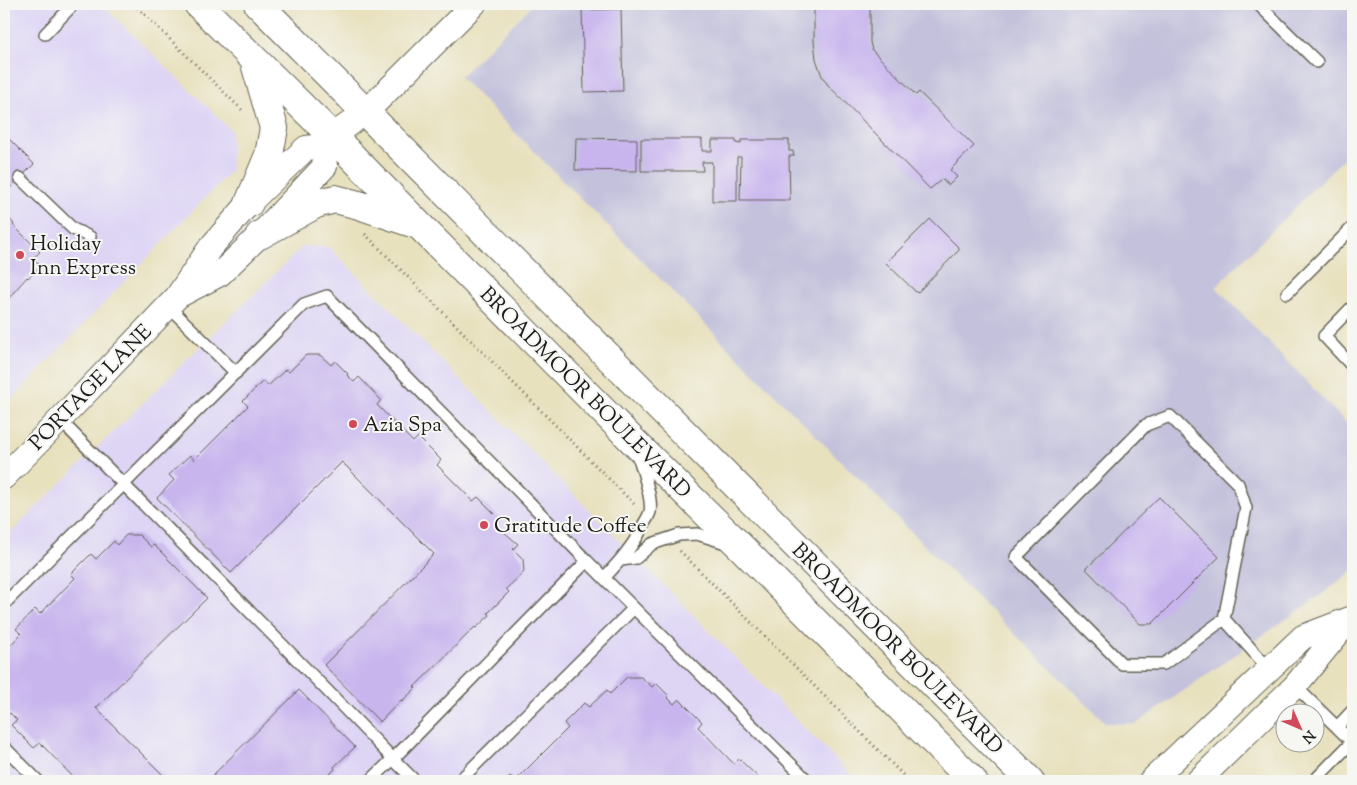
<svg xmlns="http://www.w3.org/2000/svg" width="1357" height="785" font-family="'Sorts Mill Goudy',serif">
<rect width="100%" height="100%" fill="#f6f6f2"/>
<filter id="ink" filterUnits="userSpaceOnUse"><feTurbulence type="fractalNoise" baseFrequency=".02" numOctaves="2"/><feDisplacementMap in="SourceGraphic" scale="10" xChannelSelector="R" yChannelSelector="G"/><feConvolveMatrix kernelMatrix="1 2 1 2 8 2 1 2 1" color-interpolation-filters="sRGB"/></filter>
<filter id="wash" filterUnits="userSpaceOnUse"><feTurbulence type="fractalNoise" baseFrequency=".0096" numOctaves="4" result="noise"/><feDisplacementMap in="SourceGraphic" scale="20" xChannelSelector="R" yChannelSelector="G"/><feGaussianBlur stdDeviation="1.12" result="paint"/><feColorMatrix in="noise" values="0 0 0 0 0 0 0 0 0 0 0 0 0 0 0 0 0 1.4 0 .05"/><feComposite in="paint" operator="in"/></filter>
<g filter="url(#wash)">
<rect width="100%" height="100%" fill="#e8e1be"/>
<path fill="#ded5f5" d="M4,4H101L231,130V171L4,407Z
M303,246L329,247L857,781H4V539Z"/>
<path fill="#c3c1db" d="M533,4H1353V149L1216,287L1353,430V570L1325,592L1136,724L1106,723L943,564L460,77Z"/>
<g id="blocks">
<path fill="#c8b5ee" d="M814,4H870V42L872,50L916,95L919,92L974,146L950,170L957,177L949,185L942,179L930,189L828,85L822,76L816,59L814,41Z
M621,9L623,91L584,92L582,10Z
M5,135L34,164L7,191L4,188Z
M576,138L637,139V171L575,170Z
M641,139H702V151H712V140H736V143L741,144V140H789V151H793L794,156H789L790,200H740L741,157H737V201H712V162H702L703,171H641Z
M4,213L14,224L13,225L40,252L33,258L41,266L28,278L27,277L6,301L4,299Z
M930,219L960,249L917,293L886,263Z
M306,355H320L331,365L335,361L348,374L347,375L354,382L359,377L381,400L377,405L413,442L418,437L441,460L437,465L473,501L478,497L501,520L496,525L518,544L513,549L523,559L524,572L506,589L509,592L488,613L490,615L476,628L475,627L414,687L416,688L402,701L401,700L380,722L324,665L434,554L342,462L231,573L157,498L174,480L169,475L190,455L194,460L248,406L243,401L263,381L268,386L286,369L289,372Z
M1159,497L1219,557L1152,624H1140L1086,569Z
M126,535H139L151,547L154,545L207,598L96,708L169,781H73L75,779L40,743L34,748L11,725L17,720L10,713L8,715L4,711V658L6,655L4,652L21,634L16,629L35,609L40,614L75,578L71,574L91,554L96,559L114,541L117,545Z
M627,677H641L652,687L656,683L669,696L667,697L674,704L679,699L702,722L698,727L734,764L739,759L762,781H505L510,776L515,781L568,728L564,723L584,703L589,707L607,690L610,694Z
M299,690L355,747L334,767L335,769L323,781H207Z"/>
</g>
</g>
<g filter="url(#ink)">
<use href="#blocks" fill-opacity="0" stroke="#636155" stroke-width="1"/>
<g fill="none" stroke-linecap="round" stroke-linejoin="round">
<g stroke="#636155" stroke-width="14">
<path id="lane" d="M1258,4L1317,62
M45,34L70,8L73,4
M20,178L73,229L90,237
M1287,293L1353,227
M168,306L236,373
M1353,306L1324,336L1353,367
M1170,416L1238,484L1246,508L1224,619L1164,664H1122L1016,557L1146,425Z
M621,560L636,558L652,544L679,535L697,534L726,543
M604,578C620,561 635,544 645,522C647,519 649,515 650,512C653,499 642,469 638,455
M4,604L304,304L327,296L587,561L393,759C284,644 171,533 60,420
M634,608L808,781
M1224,619L1269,669
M1295,686L1353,743
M1337,727L1353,710
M4,747L38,781
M370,781L393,759L415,781
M459,781L634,608L587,561
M1314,781L1352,742"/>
</g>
<g stroke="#636155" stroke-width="26">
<path id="street" d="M323,146L332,136L366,112L474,4
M180,295L220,274L260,235L325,166L323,146
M4,477L52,428L177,297L210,248L249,203L306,148L323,146
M1151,781L1303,637L1350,619
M1198,781L1295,686L1349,620"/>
</g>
<g stroke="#636155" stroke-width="30">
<path id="secondary" d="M198,4L332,136L420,226L634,442L742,548L973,781
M258,4L1030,781
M249,203L269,155L274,128L254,60
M260,235L316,204L335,199L359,205L415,224"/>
</g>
<path stroke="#636155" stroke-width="3" stroke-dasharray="1 4" stroke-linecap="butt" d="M134,4L243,111
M365,234L634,504
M680,551L909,781"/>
<use href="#lane" stroke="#fff" stroke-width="11"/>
<use href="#street" stroke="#fff" stroke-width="24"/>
<use href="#secondary" stroke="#fff" stroke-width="28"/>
</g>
</g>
<g fill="#d1495b" stroke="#f6f6f2" stroke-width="2">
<circle cx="20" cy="255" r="5"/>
<circle cx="353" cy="424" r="5"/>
<circle cx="484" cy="525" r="5"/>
</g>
<g text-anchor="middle" stroke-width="4" stroke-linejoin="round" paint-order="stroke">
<g font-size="21" fill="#1c1c1c" stroke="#f6f6f2" text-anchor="start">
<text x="30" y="250">Holiday<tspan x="30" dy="24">Inn Express</tspan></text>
<text x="363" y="431">Azia Spa</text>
<text x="494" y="532">Gratitude Coffee</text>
</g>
<g font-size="21" fill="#1c1c1c" stroke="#f6f6f2">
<text transform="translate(90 387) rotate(-46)" y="7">PORTAGE LANE</text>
<text transform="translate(586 392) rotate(45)" y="7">BROADMOOR BOULEVARD</text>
<text transform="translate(898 648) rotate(45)" y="7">BROADMOOR BOULEVARD</text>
</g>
</g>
<rect width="1357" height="785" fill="none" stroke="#f6f6f2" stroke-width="20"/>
<g transform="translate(1300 728) rotate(135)"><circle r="24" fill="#f6f6f2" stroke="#9f9f9c"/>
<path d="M0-4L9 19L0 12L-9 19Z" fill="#d1495b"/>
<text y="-8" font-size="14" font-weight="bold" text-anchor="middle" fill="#1c1c1c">N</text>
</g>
</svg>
